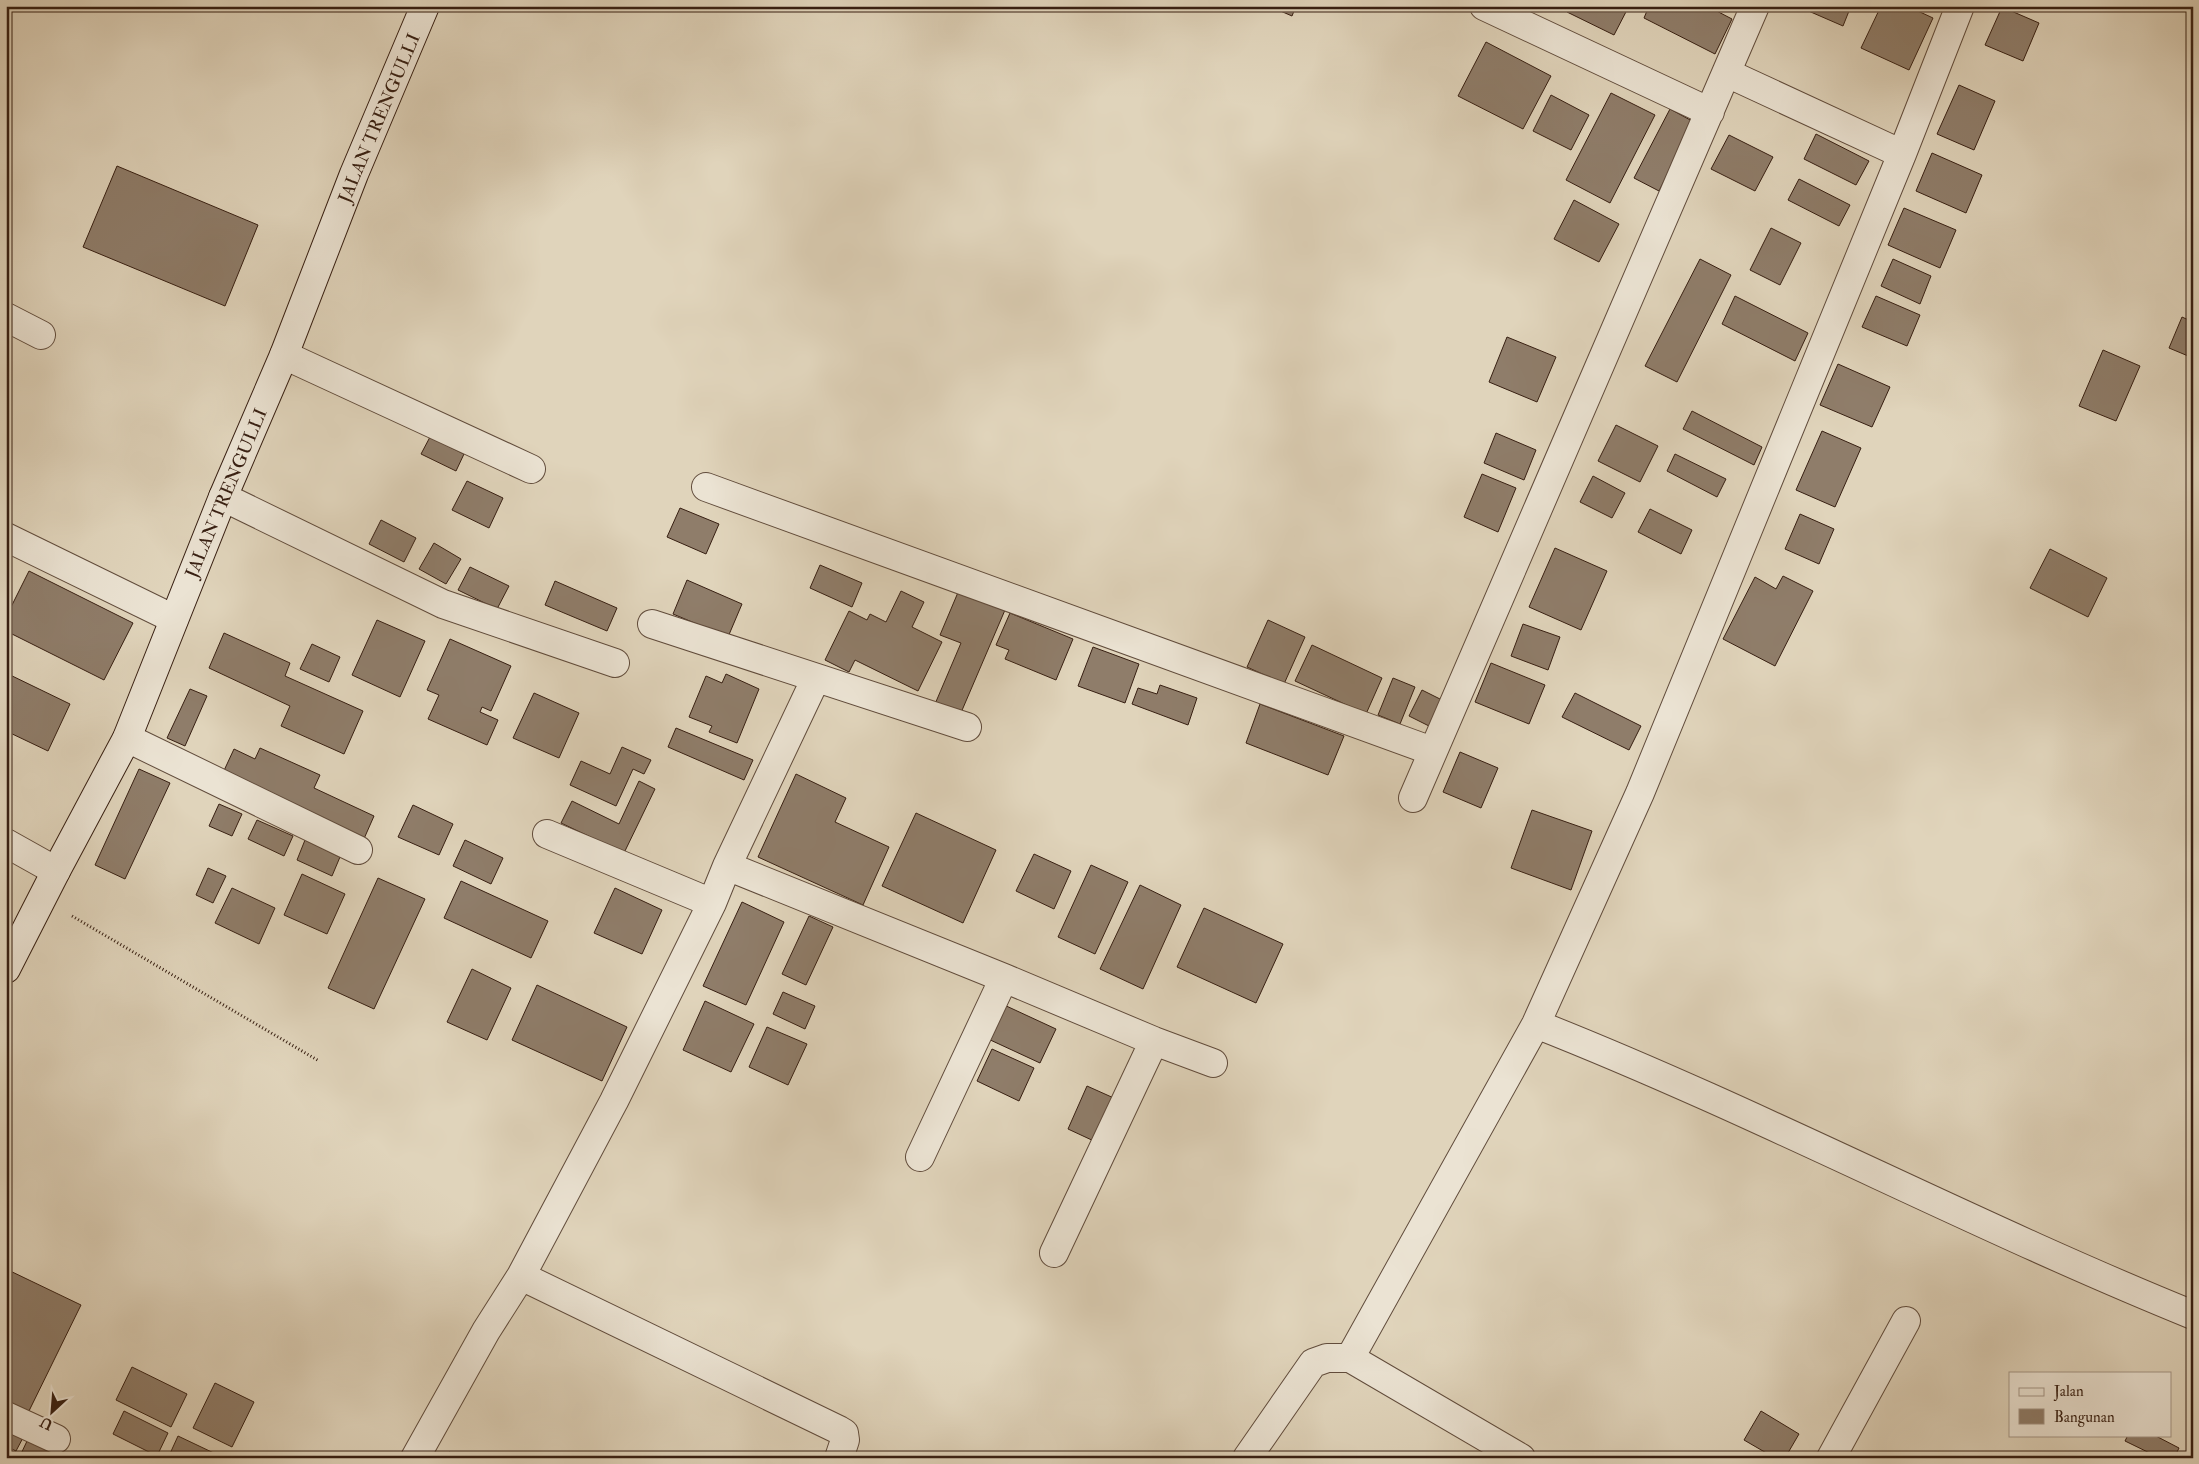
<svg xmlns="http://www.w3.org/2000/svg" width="2199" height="1464" font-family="'IM FELL Double Pica',serif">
<rect width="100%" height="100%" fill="#e0d4bb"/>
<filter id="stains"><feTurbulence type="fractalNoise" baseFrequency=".004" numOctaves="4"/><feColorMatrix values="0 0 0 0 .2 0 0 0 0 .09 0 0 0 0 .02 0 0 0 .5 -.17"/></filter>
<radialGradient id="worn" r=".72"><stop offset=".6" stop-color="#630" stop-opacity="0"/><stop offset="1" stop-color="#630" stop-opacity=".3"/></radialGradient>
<path fill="#8f7d6a" stroke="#371f12" d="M1269,6H1296L1292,16Z
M1549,6H1561L1559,11Z
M1570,6H1629L1614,35L1567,12Z
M1649,6H1707L1732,19L1715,54L1644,18Z
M1797,6H1851L1843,26Z
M1881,6H1907L1933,18L1909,70L1861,48Z
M2002,7L2039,23L2023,61L1985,45Z
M1486,42L1551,76L1523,129L1458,96Z
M1959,85L1995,101L1974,150L1937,134Z
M1611,93L1655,115L1610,203L1566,180Z
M1551,95L1589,115L1571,150L1533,131Z
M1670,109L1694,122L1659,191L1634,178Z
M1816,134L1869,161L1856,185L1804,159Z
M1729,135L1773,157L1755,191L1711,169Z
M1932,153L1982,175L1966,213L1916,191Z
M117,166L258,225L225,306L83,247Z
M1799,179L1850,205L1839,226L1788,200Z
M1574,200L1619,224L1599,262L1554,239Z
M1904,208L1956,230L1940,268L1888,245Z
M1771,228L1801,243L1780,285L1750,270Z
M1700,259L1731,275L1677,382L1645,366Z
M1893,259L1931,276L1920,304L1881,286Z
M1735,296L1808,333L1795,361L1722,324Z
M1876,296L1920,315L1907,346L1862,327Z
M2182,317L2193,322V358L2169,348Z
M1507,337L1556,357L1537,402L1489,382Z
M2103,350L2140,366L2116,421L2079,406Z
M1838,364L1890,387L1872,427L1820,405Z
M1692,411L1762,447L1754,465L1683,429Z
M1616,425L1658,446L1640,482L1598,461Z
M1822,431L1861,448L1835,507L1796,490Z
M1496,433L1536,450L1524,480L1484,463Z
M430,437L464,454L456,471L421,454Z
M1675,454L1726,479L1717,497L1667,471Z
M1482,474L1516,488L1498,532L1464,517Z
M1593,476L1625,493L1612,518L1580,502Z
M467,481L503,498L489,528L452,510Z
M680,508L719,524L706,554L667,537Z
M1650,509L1692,530L1681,554L1638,532Z
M1800,514L1834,529L1819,564L1785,549Z
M381,520L416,538L404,562L369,544Z
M434,543L461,559L446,584L419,569Z
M1555,548L1607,571L1581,630L1529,607Z
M2050,549L2107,578L2088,617L2030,588Z
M820,565L862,583L852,607L810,588Z
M470,567L509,586L497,609L458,590Z
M29,571L133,623L104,680L6,631V617Z
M1783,576L1813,591L1775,666L1723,639L1755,577L1776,589Z
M687,580L742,604L728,637L673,614Z
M555,581L617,608L607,631L545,605Z
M959,590L1005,610L960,715L935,704L961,643L940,635Z
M901,591L924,602L912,627L942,642L918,691L855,660L849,672L825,660L849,611L867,620L870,614L886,622Z
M1010,613L1073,639L1056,680L1005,659L1009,650L996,645Z
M377,620L425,641L400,697L352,675Z
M1268,620L1305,637L1284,684L1247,667Z
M1523,624L1560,637L1548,670L1511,656Z
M224,633L290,663L285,676L363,711L344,754L281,726L290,706L209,668Z
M450,639L511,666L491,711L482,707L480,712L498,720L487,745L428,719L439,695L427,690Z
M312,644L340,657L329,682L300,669Z
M1312,645L1382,678L1366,714L1295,681Z
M1093,647L1139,664L1125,703L1078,686Z
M1491,663L1545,685L1529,724L1475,702Z
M6,673L70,704L48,751L6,731Z
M726,674L759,689L737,743L709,732L712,726L689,717L706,676L722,683Z
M1393,678L1415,687L1400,724L1378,715Z
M1160,685L1197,698L1188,725L1132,704L1138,688L1157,694Z
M190,689L207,696L185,746L167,738Z
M1422,690L1442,700L1429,726L1409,716Z
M534,693L579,713L559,758L513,738Z
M1575,693L1641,726L1629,750L1562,717Z
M1260,704L1344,736L1328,775L1246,743Z
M676,728L753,760L744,780L668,747Z
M622,747L651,760L644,774L633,769L616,806L570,785L581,761L610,774Z
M260,748L320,775L314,788L374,816L363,841L221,777L234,749L255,759Z
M1460,752L1498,768L1481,808L1443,792Z
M139,769L170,783L125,879L95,865Z
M796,774L846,798L835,822L889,847L863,905L758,857Z
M639,781L655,789L624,853L561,823L572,801L619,824Z
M219,804L242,814L232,836L209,826Z
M413,805L453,824L439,855L398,837Z
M1532,810L1592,831L1571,890L1511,868Z
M916,813L996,850L963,923L882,886Z
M257,820L293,836L284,856L248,839Z
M305,840L340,857L332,876L297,860Z
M465,840L503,858L491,884L453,866Z
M1034,854L1071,871L1054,909L1016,891Z
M1091,865L1128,882L1095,954L1058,937Z
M208,868L226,876L213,903L196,895Z
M302,874L345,894L327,934L284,915Z
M378,878L425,899L374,1009L328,988Z
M461,881L548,921L531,958L444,918Z
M1140,885L1181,905L1143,989L1100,969Z
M232,888L275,908L259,944L215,923Z
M615,888L662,910L642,954L594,933Z
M742,902L784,922L746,1005L703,986Z
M1204,908L1283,944L1256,1003L1177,967Z
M809,916L833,927L806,985L782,974Z
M472,969L511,988L487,1040L447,1022Z
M537,985L627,1027L602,1081L512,1040Z
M783,992L815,1006L805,1029L773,1014Z
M705,1001L754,1024L731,1072L683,1050Z
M1002,1004L1056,1029L1040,1063L986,1038Z
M767,1027L807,1044L788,1085L749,1067Z
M992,1049L1034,1068L1019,1101L977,1081Z
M1087,1086L1116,1099L1096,1142L1068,1129Z
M6,1269L81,1305L27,1415L6,1405Z
M132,1367L187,1394L171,1427L116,1400Z
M215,1383L254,1402L232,1447L193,1428Z
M124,1411L168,1433L157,1456L113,1434Z
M1761,1411L1799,1434L1785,1458H1775L1744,1440Z
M6,1425L25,1434L16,1451L6,1446Z
M2128,1435H2154L2179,1448L2174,1458H2160L2125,1441Z
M178,1436L218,1455L217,1458H168Z
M28,1439L59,1454L58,1458H19Z
M449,1452L460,1458H446Z"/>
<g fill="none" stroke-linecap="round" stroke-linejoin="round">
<g stroke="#614c3c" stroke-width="30">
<path id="minor" d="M1484,6L1710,112
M1727,73L1902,154
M6,317L41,335
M284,355L531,469
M706,487L1432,751
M223,497L443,604L615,663
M6,537L174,619
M652,624L967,727
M127,738L358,850
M1413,798L1755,6
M547,834L712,903
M6,843L56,871
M727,866L1004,978L1154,1041L1213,1063
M1536,1024C1759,1112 1971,1225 2193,1315
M920,1157L1004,978
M1054,1253L1154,1041
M521,1276L839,1430L844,1433L845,1440L839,1458
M1350,1358L1536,1024L1640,793L1902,154L1960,6
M6,1416L56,1439
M415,1458L486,1331L521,1276L614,1101L712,903L727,866L816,678
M1247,1458L1313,1363L1327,1358H1350L1521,1458
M1831,1458L1906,1321"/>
</g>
<g stroke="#371f12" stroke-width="30">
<path id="secondary" d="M6,969L56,871L127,738L223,497L284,355L354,174L425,6"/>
</g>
<path stroke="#371f12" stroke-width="3" stroke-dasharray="1 2.5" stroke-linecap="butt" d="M72,916L319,1061"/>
<use href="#minor" stroke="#ebe3d3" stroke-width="28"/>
<use href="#secondary" stroke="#ebe3d3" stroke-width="28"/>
</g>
<g text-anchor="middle" stroke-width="4" stroke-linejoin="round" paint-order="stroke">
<g font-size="18" fill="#371f12" stroke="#ebe3d3">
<text transform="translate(379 118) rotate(-67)" y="6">JALAN TRENGULLI</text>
<text transform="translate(226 493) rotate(-67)" y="6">JALAN TRENGULLI</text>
</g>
</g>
<rect width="2199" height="1464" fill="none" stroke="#e0d4bb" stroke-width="25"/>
<rect x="8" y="8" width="2184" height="1449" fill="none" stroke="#371f12" stroke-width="2.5"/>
<rect x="12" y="12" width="2174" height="1439" fill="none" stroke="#371f12"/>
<rect x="2009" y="1372" width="162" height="65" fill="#ebe3d3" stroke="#a39586"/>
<rect x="2019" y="1388" width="25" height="8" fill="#ebe3d3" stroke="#a39586"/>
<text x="2054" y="1396" font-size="15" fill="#371f12">Jalan</text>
<rect x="2019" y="1409" width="25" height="15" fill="#8f7d6a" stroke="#a39586"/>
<text x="2054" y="1422" font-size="15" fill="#371f12">Bangunan</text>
<g transform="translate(52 1412) rotate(206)" stroke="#ebe3d3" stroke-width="4" paint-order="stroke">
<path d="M0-4L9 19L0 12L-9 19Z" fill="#371f12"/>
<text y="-8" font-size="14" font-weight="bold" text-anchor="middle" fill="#371f12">U</text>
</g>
<rect width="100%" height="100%" filter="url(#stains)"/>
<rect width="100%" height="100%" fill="url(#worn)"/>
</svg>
